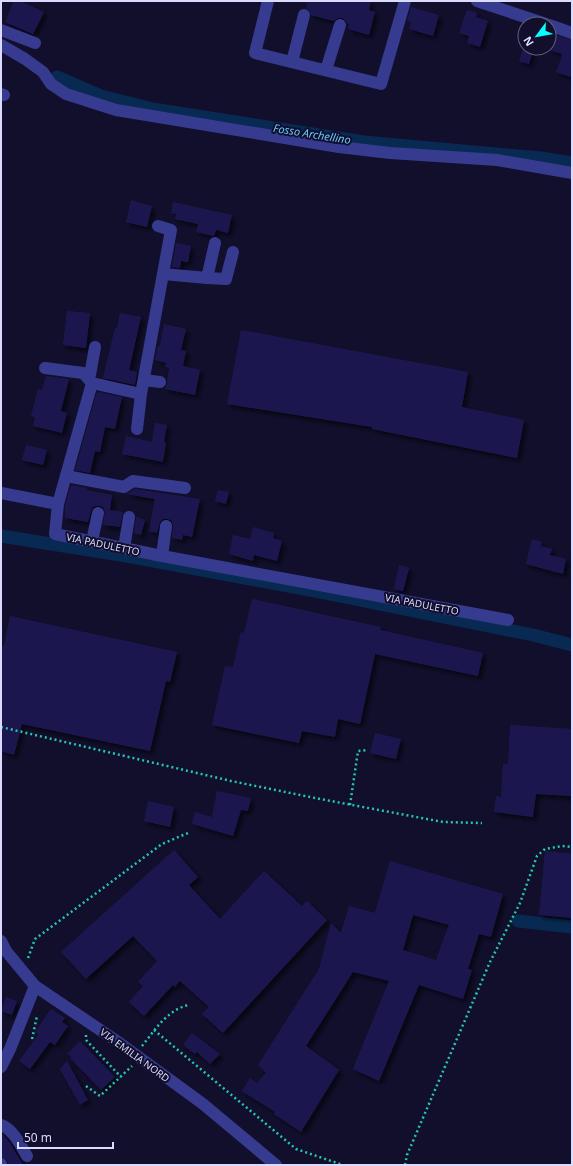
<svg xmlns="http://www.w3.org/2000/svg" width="573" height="1166" font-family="'Noto Sans',sans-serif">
<defs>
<filter id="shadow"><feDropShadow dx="3.5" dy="3.5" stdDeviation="2" flood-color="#0009"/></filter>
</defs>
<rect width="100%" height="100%" fill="#110f2c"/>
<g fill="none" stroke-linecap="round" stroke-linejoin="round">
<path stroke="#082a52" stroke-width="13" d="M57,77L101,96L153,109L364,142L541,158L572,163
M1,536L127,556L331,594L533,635L572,645
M518,921L572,927"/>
</g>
<path fill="#1f194f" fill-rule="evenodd" filter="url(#shadow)" d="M14,1H20L44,12L33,34L5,22Z
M308,1H371L369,10L375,12L369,35L348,29L349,25L343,18H338L334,21L311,15L309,10L306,8Z
M411,7L439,15L433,36L409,29L411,22L407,21Z
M467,10L477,13L476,17L488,21L480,47L467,43L469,36L459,33Z
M549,33L572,40V71L570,77L556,72L562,57H561L562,54L549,50Z
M523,48H534L529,64L519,61Z
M131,200L152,206L147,227L126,222Z
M173,202L232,215L228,233L216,230L214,236L196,232L198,224L175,219L176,214L171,213Z
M176,243L191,246L188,262L181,261L180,268L172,267Z
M67,311L90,313L86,348L63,345Z
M120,313L141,317L129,370L137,372L135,385L103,378L115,328H117Z
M164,324L186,329L181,350L186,351L183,366L200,370L195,395L165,389L167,383L169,368L165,367L166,363L155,360L158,346H160Z
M241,330L468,372L462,407L524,420L517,458L372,429V427L227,404Z
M46,376L69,379L61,411L67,413L62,433L33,426L35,417L31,416L38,389L42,390Z
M97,392L122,397L115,429L105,427L100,452L95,451L90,473L75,470Z
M155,423L167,425L164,442L166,443L163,462L122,454L126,436L152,442Z
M26,445L47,450L43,465L22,460Z
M71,485L87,488L86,490L112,495L110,510L123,512L120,527L103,525L105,511L103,507L99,506H95L92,508L88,522L65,518V505Z
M135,489L200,499L192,537L183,535L182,540L172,538L173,524L171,520L167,519H163L160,522L157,533L149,531L155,499L127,494Z
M218,490L229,492L226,504L215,501Z
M136,517L145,520L141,535L134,533Z
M253,527L274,533L273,538L282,541L277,561L254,555L253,561L229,554L233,535L250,539Z
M532,539L542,542L541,546L552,549L550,555L566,559L563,574L526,564Z
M399,565L409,568L403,591L394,589Z
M252,599L381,627L380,630L483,653L478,676L375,654L360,724L338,719L335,737L302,731L299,743L212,725L225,666L233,667L241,632L244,633Z
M10,616L177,652L170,682L166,681L150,751L22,724L14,755L1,751V646H4Z
M510,725L572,729V796L536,794L533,817L494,812L496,796L501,797L503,764H508Z
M375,733L401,739L396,759L370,753Z
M217,791L251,798L248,811L241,810L233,836L192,824L195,812L212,817Z
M148,801L174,807L170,827L144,821Z
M174,850L198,877L189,885L220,919L264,871L302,906L307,901L327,920L223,1033L202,1014L209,1007L180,981L175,987L173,985L144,1016L129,1002L143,986L138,982L157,961L133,936L86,979L61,952Z
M545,851L572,854V918L539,915Z
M390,861L503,894L491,937L479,934L468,969L472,970L463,999L419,985L379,1081L353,1069L389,981L353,972L306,1046L339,1070L301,1132L274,1114L275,1112L242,1091L250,1078L257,1083L266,1073L258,1065L319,969L331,923L341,933L349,906L375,913ZM413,915L449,925L436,960L403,950Z
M6,997L17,1001L12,1015L1,1011Z
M51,1009L65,1018L62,1022L68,1026L55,1045L50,1042L30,1069L19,1061L39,1034L35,1032Z
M192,1033L220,1054L210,1064L197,1052L195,1054L183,1045Z
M80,1041L115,1077L101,1090L70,1058L72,1057L67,1054Z
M67,1061L88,1100L80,1105L60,1069Z
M1,1133L10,1143L23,1165H8L7,1160L1,1157Z"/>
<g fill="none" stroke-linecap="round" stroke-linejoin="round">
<path stroke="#25c8ae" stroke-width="2.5" stroke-dasharray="2 3" stroke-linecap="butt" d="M1,727L231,781L315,798L443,822L482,823
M350,805L358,751L368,750
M28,958L35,939L162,844L188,833
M154,1030L296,1149L343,1165
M86,1035V1040L121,1077
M32,1039L37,1016
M142,1046C155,1030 166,1011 188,1005
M86,1086L100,1096L132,1066
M405,1165L407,1155L490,962L520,903L537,856L545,849L562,846L572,847"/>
<path stroke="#363b8f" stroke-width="12" d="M268,1L255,53L381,84L405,1
M477,1L546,24
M549,25L572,33
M1,30L35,43
M1,45L25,59L43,72L51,84L66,94L116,110L339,147L390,153L497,160L572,173
M292,62L304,15
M326,70L340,25
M1,94L4,95
M158,226L171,230L141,394L92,383L58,504L55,534L162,556L508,620
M163,274L207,278L215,243
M207,278L226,279L233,252
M45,368L83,373L92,383
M87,377L90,375L95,347
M144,380L160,382
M137,429L141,394
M66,476L124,487L133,481L185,488
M1,493L58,504
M92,541L98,513
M124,548L129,517
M162,556L166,526
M1,941L6,951L35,986L121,1044L203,1104L276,1165
M1,1067L10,1049L35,986
M1,1125C13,1129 21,1146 27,1156
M1,1164V1165"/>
</g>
<g text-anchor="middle" stroke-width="4" stroke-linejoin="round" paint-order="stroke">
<g font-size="10" fill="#dbdaff" stroke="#110f2c">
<text transform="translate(103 544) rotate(12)" y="4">VIA PADULETTO</text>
<text transform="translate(422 604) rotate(11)" y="4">VIA PADULETTO</text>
<text transform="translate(135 1055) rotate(36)" y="4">VIA EMILIA NORD</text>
</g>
<g font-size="11" font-style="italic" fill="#68c8ff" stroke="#110f2c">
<text transform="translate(312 134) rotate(9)" y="4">Fosso Archellino</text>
</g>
</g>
<rect width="573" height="1166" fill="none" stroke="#dbdaff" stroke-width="4"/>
<g transform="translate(537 36) rotate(238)"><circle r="19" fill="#110f2c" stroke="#626080"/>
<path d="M0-3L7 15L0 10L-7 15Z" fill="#06feff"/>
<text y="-6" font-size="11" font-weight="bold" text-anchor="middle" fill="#dbdaff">N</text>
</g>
<path d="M18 1142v6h95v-6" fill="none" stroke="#dbdaff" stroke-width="2"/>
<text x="24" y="1142" font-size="12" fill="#dbdaff" stroke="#110f2c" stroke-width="3" paint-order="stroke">50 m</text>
</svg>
